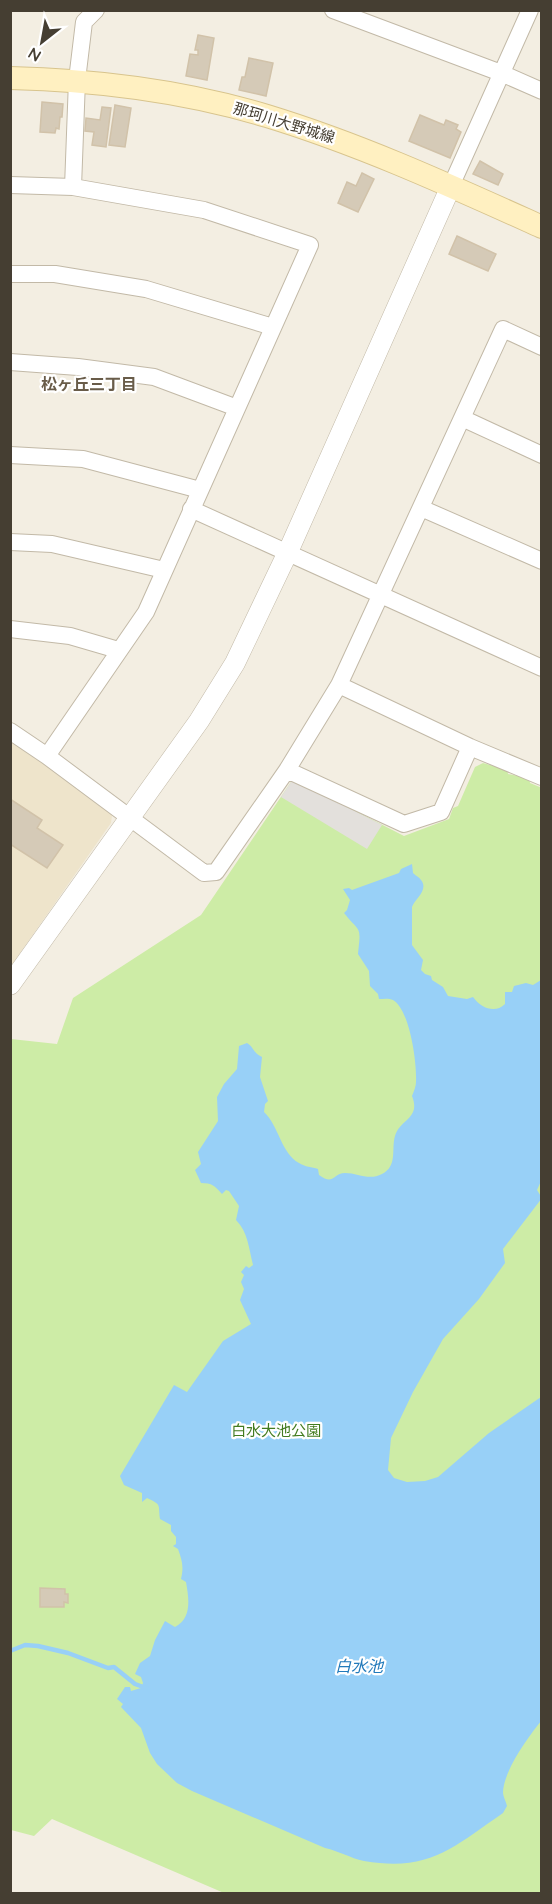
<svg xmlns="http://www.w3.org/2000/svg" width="552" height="1904" font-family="Quicksand,'Noto Sans JP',sans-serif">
<rect width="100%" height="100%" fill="#f3eee2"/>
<path fill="#eee4cb" d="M11,742L113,808L111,823L11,966Z"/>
<path fill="#cdeca6" d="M483,763C491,766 499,766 507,769L508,774L529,778L530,783L542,788L541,1893H224L52,1819L34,1836L11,1830V1039L57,1044L73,998L201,915L293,779L404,836L449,819L453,808L458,806L475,767Z"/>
<path fill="#e3e0dc" d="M293,779L382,825L367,849L281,797Z"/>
<path fill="#98d0f7" d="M412,864L413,873C416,876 419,877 421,880C429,890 415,899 412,907V945L423,960L421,970L425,974L431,976L432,980L443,987L448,996L467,999L473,997C481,1008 495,1014 505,1004V992H512L514,986L526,983L533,985L541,980L542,1179L537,1190L542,1198L503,1249L505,1263L479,1299L443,1339L413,1392L391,1438L388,1470L394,1478L407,1482L425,1481L438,1477L489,1433L541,1397L542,1720C528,1737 504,1770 503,1792C503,1797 506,1801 507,1806L503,1813C452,1848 430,1872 364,1861C350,1858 339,1851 325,1848L192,1791L177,1783L157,1764L150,1753L141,1728L121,1707L123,1704L117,1699L125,1687H130L131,1691L141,1688L143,1683L141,1677L135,1674L140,1663L150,1656L155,1640L165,1621L175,1627C192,1618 189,1599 186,1582L181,1579C184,1567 182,1560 178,1549L173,1546L176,1544V1537L171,1531V1525L160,1519C158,1504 162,1505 147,1498L142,1502V1493L124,1485L120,1476L174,1385L187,1392L223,1341L251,1324L240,1300L244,1289L241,1282L244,1275L241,1272L246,1266L249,1268L253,1265C249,1249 248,1232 236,1220L239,1206L229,1191L226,1190L222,1194C215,1186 212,1183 201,1183L195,1170L201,1164L198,1152L218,1121L217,1097L224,1084L237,1069L239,1046L247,1043C253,1046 253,1053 262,1057L260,1077L268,1101L265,1104L264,1112C279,1126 281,1153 299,1163C305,1167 312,1167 318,1169L319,1175C334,1186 333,1173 345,1173C358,1173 369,1181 382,1174C398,1166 391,1149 395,1136C400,1119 421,1119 412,1096C414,1091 416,1086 416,1082C417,1063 410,1010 393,1000C389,998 383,999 379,999L378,994L370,986L369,971L358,954C361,925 361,934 344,913L347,910L350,900L343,889L349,888L352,890L399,873L401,869Z"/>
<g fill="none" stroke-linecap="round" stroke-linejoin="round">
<path stroke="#98d0f7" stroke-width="4.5" d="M10,1651L25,1645L38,1646L68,1653L108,1668L114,1667L135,1684L146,1688"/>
</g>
<path fill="#d5cab7" stroke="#d1c2a9" stroke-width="1.5" d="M198,35L214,38L207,80L186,76L190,54L198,55V50H195Z
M249,58L273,63L266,96L239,90L242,77H245Z
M42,102L63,104L62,117H60L59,129L56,128L55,133L40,132Z
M115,105L131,108L125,147L109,145Z
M102,107L111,108L106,147L92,145L94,132L85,131L86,118L100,120Z
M420,115L444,125L446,120L458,125L456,129L461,132L450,158L409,141Z
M480,161L503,174L498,185L473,174Z
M362,173L374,179L358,212L338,203L347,182L356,186Z
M457,236L496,254L488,271L449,254Z
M10,799L42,820L37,828L63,845L47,868L10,844Z
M40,1588L65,1589V1594H68V1603L64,1602V1607H40Z"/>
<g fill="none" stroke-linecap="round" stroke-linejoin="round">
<g stroke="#c2b9a7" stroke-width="18">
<path id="minor" d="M333,10L501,73L542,91
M10,185L73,187L204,210L310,245L146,612L47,756
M451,186L530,10
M73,187L77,80L84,22L96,10
M10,274H55L146,289L273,327
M10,362L78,367L154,377L237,408
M462,418L542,455
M10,455L83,459L200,490
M421,508L542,561
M191,509L542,668
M10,542L52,544L164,570
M10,629L70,636L118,650
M339,685L470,747L542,777
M10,731L47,756L204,873L216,872L287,770L339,685L503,329L542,347
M287,770L404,824L441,812L470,747"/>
</g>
<g stroke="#c2b9a7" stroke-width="21">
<path id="tertiary" d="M10,985L199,721L235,663L287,554L451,186"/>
</g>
<g stroke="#d8c48d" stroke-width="24">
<path id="secondary" d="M10,78C96,80 184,91 267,116C362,145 451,186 542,227"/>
</g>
<use href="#minor" stroke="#fff" stroke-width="16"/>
<use href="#tertiary" stroke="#fff" stroke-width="20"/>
<use href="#secondary" stroke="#fff0c1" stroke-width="22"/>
</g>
<g text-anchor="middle" stroke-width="4.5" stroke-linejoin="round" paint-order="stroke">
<g font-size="15" fill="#453e32" stroke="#fff">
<text transform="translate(284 123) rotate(17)" y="5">那珂川大野城線</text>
</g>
<g font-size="15" fill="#437c21" stroke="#fff">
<text x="276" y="1436">白水大池公園</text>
</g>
<g font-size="16" font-weight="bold" fill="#695c49" stroke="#fff">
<text x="89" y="390">松ヶ丘三丁目</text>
</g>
<g font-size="16" font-style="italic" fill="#227abb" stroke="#fff">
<text x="359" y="1672">白水池</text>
</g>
</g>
<rect width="552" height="1904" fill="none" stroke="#453e32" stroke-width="24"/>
<g transform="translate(42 42) rotate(211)" stroke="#ffffff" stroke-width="4.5" paint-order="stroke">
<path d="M0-4.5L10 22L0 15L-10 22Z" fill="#453e32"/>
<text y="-9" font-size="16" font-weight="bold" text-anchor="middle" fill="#453e32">N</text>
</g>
</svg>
